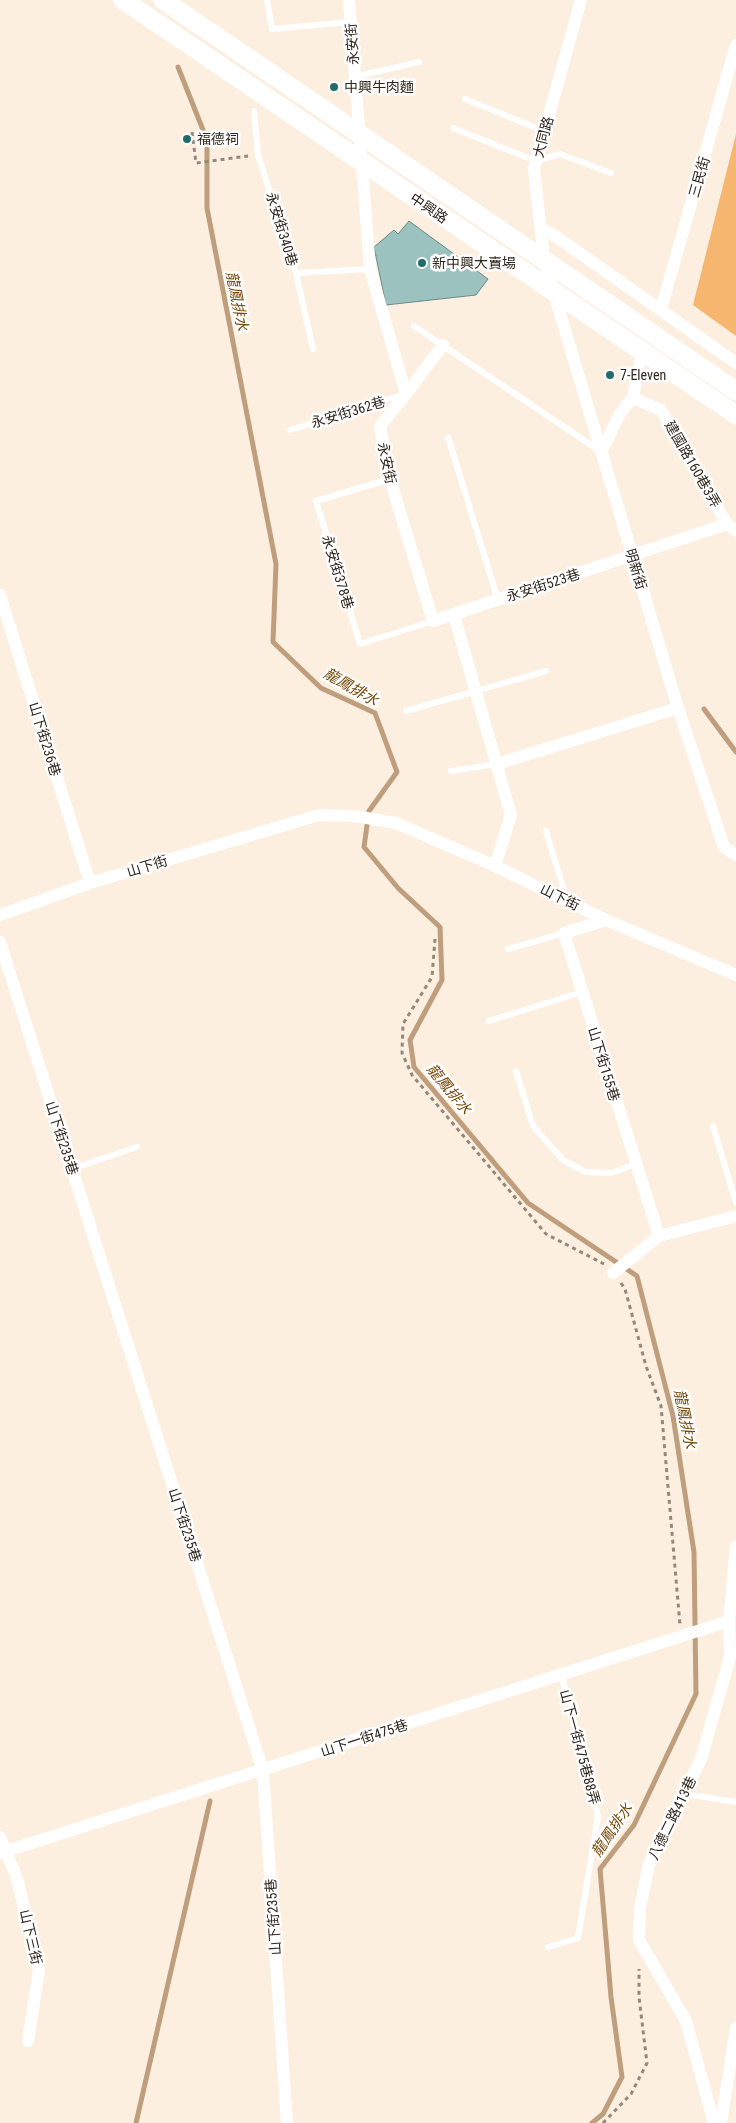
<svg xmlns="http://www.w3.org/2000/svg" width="736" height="2123" font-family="'Roboto Condensed','Noto Sans TC',sans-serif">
<rect width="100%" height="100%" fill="#fdefe0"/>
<path fill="#f6b670" d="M736,134V336L693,305Z"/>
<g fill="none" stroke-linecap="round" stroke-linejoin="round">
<path stroke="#be9e7c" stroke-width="5" d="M178,67L207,140V208L276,564L273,642L321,688L375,713L397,772L369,811L364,847L398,888L440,927L442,980L410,1040L414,1067L528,1203L637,1276L673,1416L694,1552L696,1694L634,1825L600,1869L611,1997L622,2077L603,2114L592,2123
M704,709L736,752
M136,2123L210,1801"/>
</g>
<path fill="#9bc2bf" stroke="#678c89" d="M409,221L488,279L476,295L386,305L374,247L394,230L398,234Z"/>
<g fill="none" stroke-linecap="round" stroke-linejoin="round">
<path stroke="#93887c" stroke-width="3" stroke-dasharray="4 4" stroke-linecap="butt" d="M192,132L196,163L248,156
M435,939L432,977L403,1024L402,1053L412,1075L546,1234L604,1264
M621,1283L625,1289L646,1366L661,1406L680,1625
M603,2123L631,2094L647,2063L639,1997V1969"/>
<path stroke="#fff" stroke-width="6" d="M267,0L272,29L350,22
M354,77L419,62
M465,99L544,131
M254,111L258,155L296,273L370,269
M453,128L536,161L560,154L611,173
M296,273L313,349
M414,326L600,451
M290,430L402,395
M448,437L498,600
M390,479L316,501L360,644L433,621
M406,711L546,671
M451,771L497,764
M546,831L567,900
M508,949L564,933
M489,1021L582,992
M516,1071L533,1126L563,1160L585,1172L611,1173L636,1164
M713,1126L736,1203
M72,1169L137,1147
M685,1794L736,1802
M548,1947L578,1938L598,1816L561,1674"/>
<path stroke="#fff" stroke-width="12" d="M349,0L370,269L406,394L380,426L390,479L433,621L727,524
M581,0L534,169L544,260L678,708L724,847L736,855
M541,229L551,233L736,363
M661,309L736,45
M643,352L637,374L633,398L661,410L727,524L736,531
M406,394L443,345
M601,452C613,431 616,414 633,398
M0,595L90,883
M454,615L511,815L495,866
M497,764L678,708
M0,915L90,883L319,815L355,816L396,823L495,866L606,920L736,975
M606,920L564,933L659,1236
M0,942L263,1771L287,2123
M613,1273L659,1236L736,1216
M0,1837L17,1878L39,1970L28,2041
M0,1853L729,1621
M714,2123L686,2021L639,1940L640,1908L649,1864L701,1759L730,1657L729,1621L736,1547
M721,2123L736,2028"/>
<path stroke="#fff" stroke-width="19" d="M123,0L736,415
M163,0L736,391"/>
</g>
<g fill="#206c68" stroke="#fff" stroke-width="2">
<circle cx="334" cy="87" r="5"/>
<circle cx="187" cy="139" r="5"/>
<circle cx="422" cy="263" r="5"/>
<circle cx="610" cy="375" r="5"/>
</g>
<g text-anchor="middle" stroke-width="5" stroke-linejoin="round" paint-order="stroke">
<g font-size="14" fill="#2f261d" stroke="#fff">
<text transform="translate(352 44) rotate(-94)" y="5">永安街</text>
<text transform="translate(543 137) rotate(-75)" y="5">大同路</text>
<text transform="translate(699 177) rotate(-74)" y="5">三民街</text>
<text transform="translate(429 208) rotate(34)" y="5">中興路</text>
<text transform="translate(282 229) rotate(73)" y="5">永安街340巷</text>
<text transform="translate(348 412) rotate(-17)" y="5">永安街362巷</text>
<text transform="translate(387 463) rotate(78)" y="5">永安街</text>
<text transform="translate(693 464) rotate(60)" y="5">建國路160巷3弄</text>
<text transform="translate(636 569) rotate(73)" y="5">明新街</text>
<text transform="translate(338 572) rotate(73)" y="5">永安街378巷</text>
<text transform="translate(543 585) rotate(-18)" y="5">永安街523巷</text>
<text transform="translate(45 739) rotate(73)" y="5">山下街236巷</text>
<text transform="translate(147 866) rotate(-17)" y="5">山下街</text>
<text transform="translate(560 897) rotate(26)" y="5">山下街</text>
<text transform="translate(604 1064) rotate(73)" y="5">山下街155巷</text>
<text transform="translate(62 1138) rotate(72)" y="5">山下街235巷</text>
<text transform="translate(185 1525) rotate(72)" y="5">山下街235巷</text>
<text transform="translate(364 1738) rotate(-18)" y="5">山下一街475巷</text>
<text transform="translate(580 1747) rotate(75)" y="5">山下一街475巷88弄</text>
<text transform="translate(672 1818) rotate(-64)" y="5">八德二路413巷</text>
<text transform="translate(273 1917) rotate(-94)" y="5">山下街235巷</text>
<text transform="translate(31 1937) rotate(77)" y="5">山下三街</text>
</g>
<g font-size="14" fill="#2f261d" stroke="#fff" text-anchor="start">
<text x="344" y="92">中興牛肉麵</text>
<text x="197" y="144">福德祠</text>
<text x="432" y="268">新中興大賣場</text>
<text x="620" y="380">7-Eleven</text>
</g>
<g font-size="15" font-style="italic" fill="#774a0b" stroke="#fff">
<text transform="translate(237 301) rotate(79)" y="5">龍鳳排水</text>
<text transform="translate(351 687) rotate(30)" y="5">龍鳳排水</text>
<text transform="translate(449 1089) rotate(50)" y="5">龍鳳排水</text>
<text transform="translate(685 1419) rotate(79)" y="5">龍鳳排水</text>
<text transform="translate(612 1830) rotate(-56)" y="5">龍鳳排水</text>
</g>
</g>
</svg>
